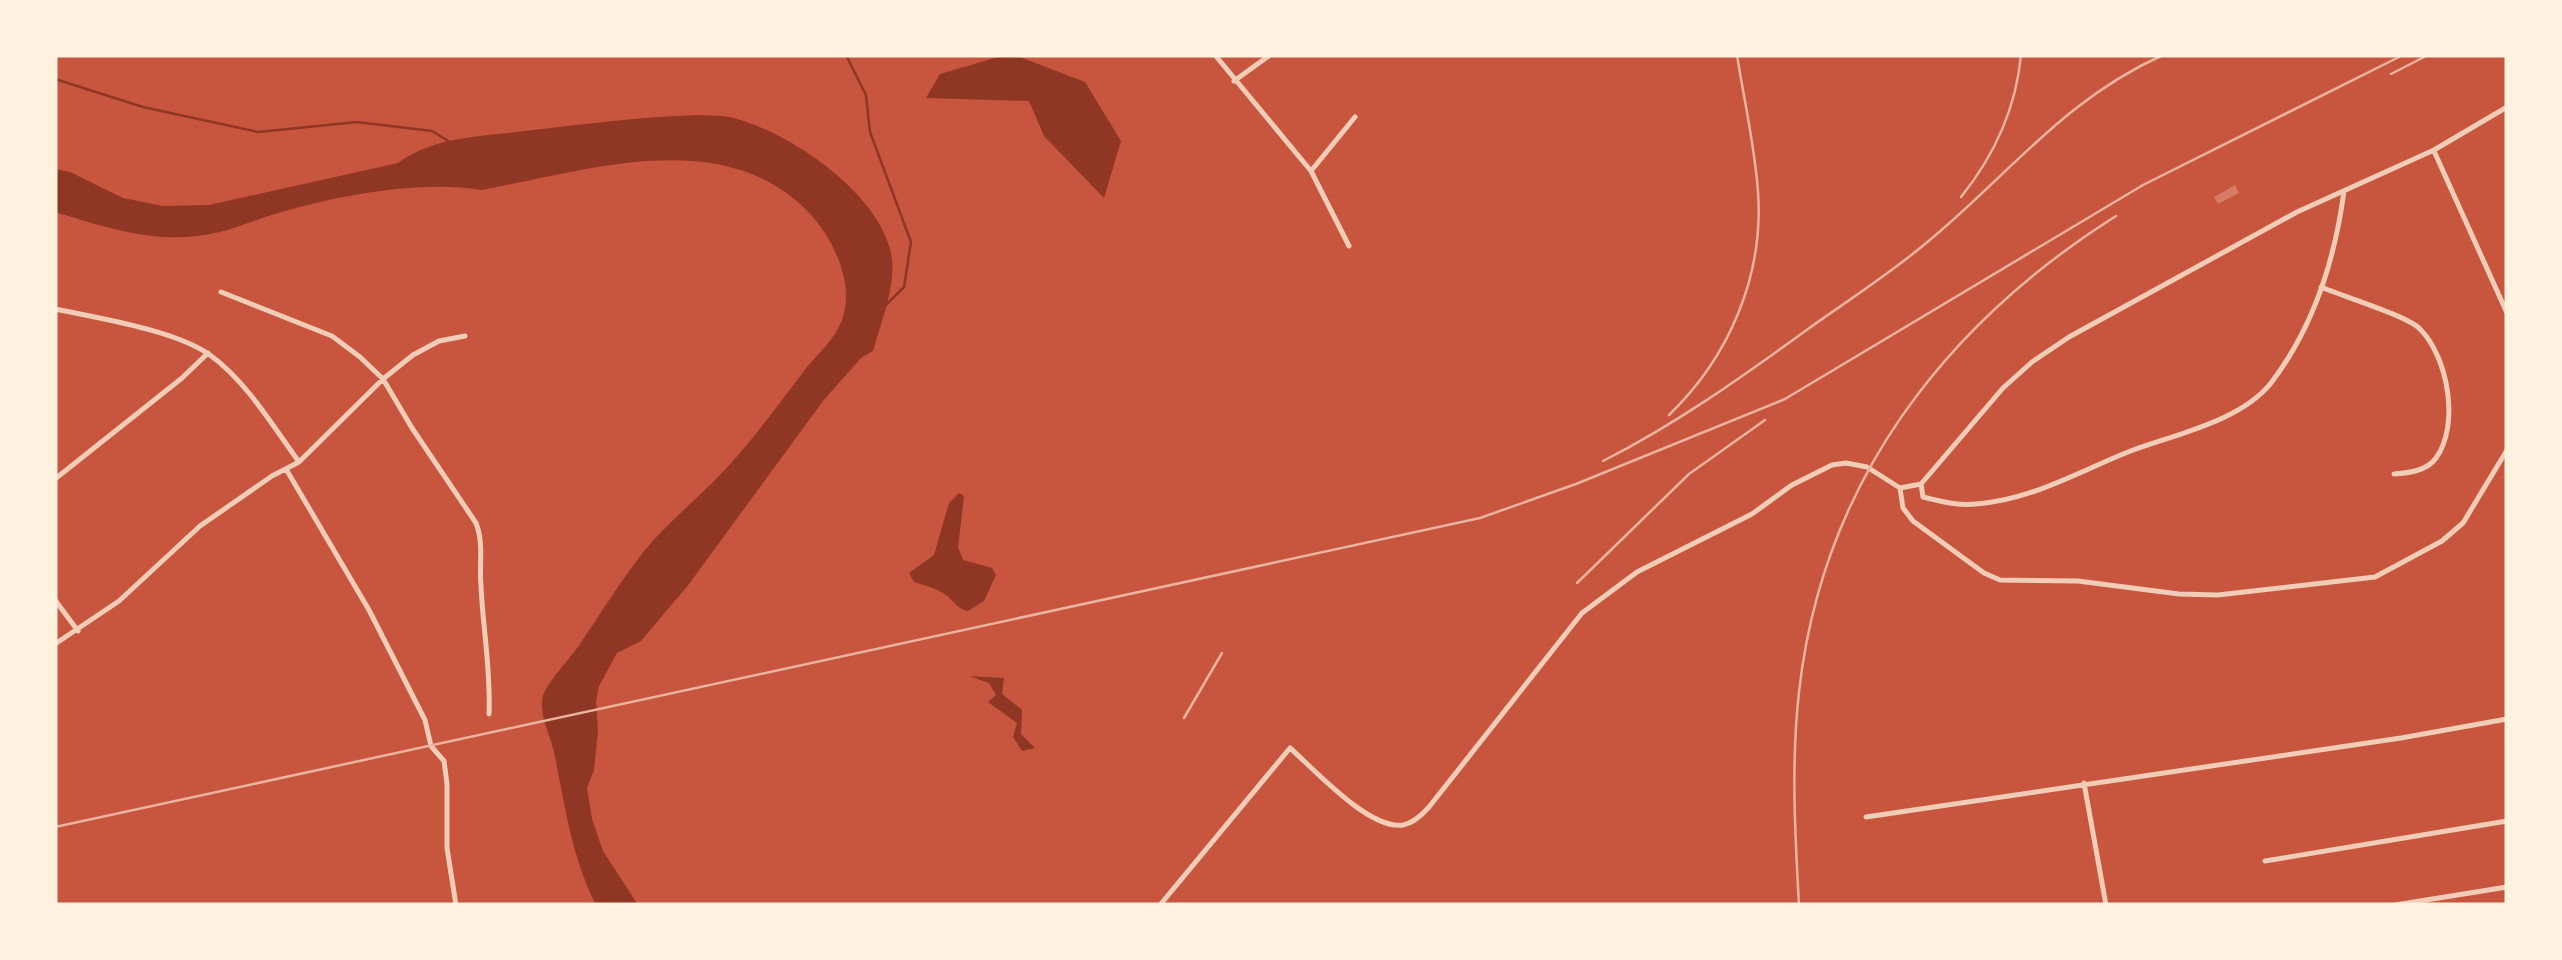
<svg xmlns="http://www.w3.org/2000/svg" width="2562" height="960" font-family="Barlow,sans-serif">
<rect width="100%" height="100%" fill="#c8553d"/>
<path fill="#8f3625" d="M1005,55H1015L1085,82L1121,141L1104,198L1044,136L1029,101L926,98L940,74Z
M698,115C708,116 719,115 729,117C788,130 884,195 892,259C895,289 881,322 873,351L861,358L823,401L689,584L641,641L617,653L599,686L596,702L598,731L594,770L587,788L592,819L603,851L638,905H596C571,855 565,805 554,752C550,734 537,712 544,693C548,682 572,656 580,644C601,613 621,580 645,550C668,522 695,501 720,475C750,444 775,409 801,375C816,354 838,339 844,313C852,280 834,241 812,216C727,122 587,171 481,190C422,180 342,195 285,211C255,219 228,233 197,236C147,242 102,226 55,212V169L70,172L123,198L163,206L209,205L398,163C435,136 481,137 525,131C583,124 640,117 698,115Z
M959,493L964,496L958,547L963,560L992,568L996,575L984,601L968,611C956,608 956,603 947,596C937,588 926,586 914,582L909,573L934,555L949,503Z
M969,676L1004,678L1002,694L1022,710L1021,734L1035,748L1022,751L1013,737L1017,723L988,702L996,695L989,683Z"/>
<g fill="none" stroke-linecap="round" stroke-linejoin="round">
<path stroke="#8f3625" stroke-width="2.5" d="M846,55L866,95L870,132L911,242L904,287L884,307
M55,79L143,107L258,132L357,122L432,131L448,141"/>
</g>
<path fill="#d67c66" d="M2235,185L2239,193L2218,204L2214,197Z"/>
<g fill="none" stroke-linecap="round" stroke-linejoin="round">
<path stroke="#f1ccb7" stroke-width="5" d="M1215,55L1311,171L1349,246
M1234,81L1270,55
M2434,151L2507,313
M1311,171L1355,117
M2321,287C2342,296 2408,316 2420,329C2448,357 2460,425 2436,458C2427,471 2408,473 2394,474
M221,292L332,336L360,357L383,379L412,428L476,523C484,543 479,565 481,586C483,630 491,670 489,714
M55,309C98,318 175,330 210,355C246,381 273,426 299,462
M286,469L369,610L425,720L431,746L444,761L447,784V848L456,905
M55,479L182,378L208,353
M1921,484L1923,497C1940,501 1958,506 1976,504C2031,500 2078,472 2128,452C2172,435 2240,422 2271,383C2313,328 2335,259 2344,191
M1900,488L1903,508L1913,521L1984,573L2000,580L2078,581L2179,594L2218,595L2375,577L2442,541L2463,523L2507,450
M55,600L78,631
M55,644L119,601L200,526L272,476L299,462L383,379L413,355L439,341L465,336
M2084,783L2106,905
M1866,817L2401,738L2507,719
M2265,861L2507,821
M1160,905L1290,748C1315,770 1369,830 1403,825C1414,823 1422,815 1429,807L1582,613L1637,572L1752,514L1792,485L1832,465L1846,463L1867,467L1900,488L1921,484L2003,388L2032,362L2069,337L2297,212L2434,150L2507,107
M2395,905L2507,887"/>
<path stroke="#e9b49f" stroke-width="2.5" d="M2391,74L2428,55
M1961,197C1994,156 2016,108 2021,55
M1669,415C1729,357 1764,276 1758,192C1755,147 1744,100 1737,55
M1603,461C1676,424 1742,377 1808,329C1847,301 1888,275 1925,244C2006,178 2064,99 2163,55
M1577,583L1689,474L1765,420
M1184,718L1222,653
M55,827L1480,518L1576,484L1785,399L2143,185L2403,55
M1799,905C1795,834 1791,763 1799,692C1822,485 1942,326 2116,216"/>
</g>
<rect width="2562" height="960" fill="none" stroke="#fff3e0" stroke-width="115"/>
</svg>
